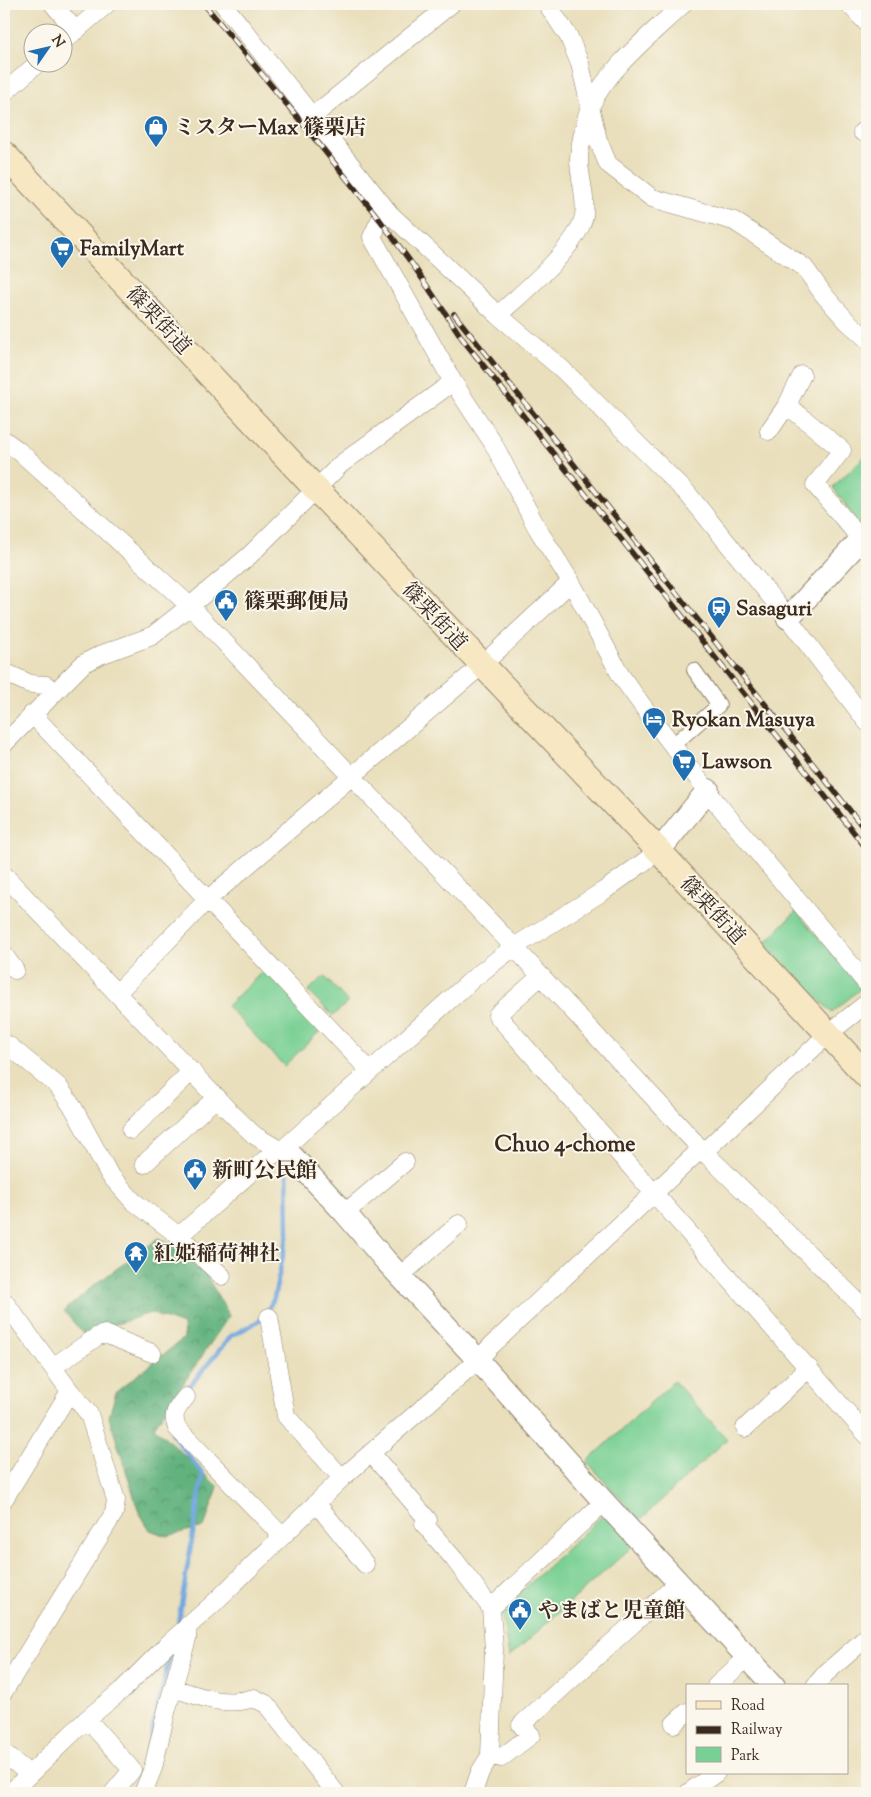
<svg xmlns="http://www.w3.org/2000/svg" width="871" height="1797" font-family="'Sorts Mill Goudy','Noto Serif JP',serif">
<defs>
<pattern id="forest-crowns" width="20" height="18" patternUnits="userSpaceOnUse" patternTransform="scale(1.25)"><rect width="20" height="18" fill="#62b27e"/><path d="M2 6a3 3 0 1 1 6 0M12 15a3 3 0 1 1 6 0" fill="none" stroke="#529167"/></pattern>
</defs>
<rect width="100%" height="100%" fill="#fbf7ec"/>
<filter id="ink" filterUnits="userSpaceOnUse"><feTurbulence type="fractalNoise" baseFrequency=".02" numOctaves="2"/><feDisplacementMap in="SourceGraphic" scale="10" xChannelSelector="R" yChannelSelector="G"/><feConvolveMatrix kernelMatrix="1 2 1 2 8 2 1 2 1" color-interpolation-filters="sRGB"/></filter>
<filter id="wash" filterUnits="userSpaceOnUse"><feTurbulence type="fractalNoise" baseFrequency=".0096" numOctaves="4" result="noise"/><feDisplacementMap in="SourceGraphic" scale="20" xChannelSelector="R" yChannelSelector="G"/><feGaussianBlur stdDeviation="1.12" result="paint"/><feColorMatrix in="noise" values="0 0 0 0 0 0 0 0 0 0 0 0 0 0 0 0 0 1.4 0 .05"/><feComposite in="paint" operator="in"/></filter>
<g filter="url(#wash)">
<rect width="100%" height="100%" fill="#e9dfbc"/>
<path fill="#79d094" stroke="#5a7d59" d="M867,454V527L863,531L833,487Z
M796,911L861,988L832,1013L764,944Z
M266,968L323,1028L284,1066L227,1006Z
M324,976L348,1002L333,1016L308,991Z
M674,1381L727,1439L640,1520L587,1462Z
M606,1512L635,1544L509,1657L501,1610Z"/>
<path fill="url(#forest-crowns)" stroke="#4e6e4e" d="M159,1238L192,1254L207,1276L229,1316L154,1427L218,1487L204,1527L166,1536L150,1530L139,1512L109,1417L116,1392L184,1338L183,1325L150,1313L84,1335L64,1311L93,1286Z"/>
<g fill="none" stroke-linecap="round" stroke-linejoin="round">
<path stroke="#72a7df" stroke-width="4.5" d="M185,1392L231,1336L252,1325L264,1317L274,1298L288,1233L287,1166L284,1163
M172,1434L203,1474L177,1629
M143,1770L167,1668L174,1646
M132,1793L140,1777"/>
</g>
</g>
<g filter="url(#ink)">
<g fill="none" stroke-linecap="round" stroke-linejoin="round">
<g stroke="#92846d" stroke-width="16">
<path id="pedestrian" d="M673,745L719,705L694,670"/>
</g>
<g stroke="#92846d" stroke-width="19">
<path id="minor" d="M53,4L76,31
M223,4L390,214L498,315L562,369L687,493L788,618L867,722
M547,4L569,37L580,64L598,140L608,164L652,198L734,221L804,267L824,295L847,321L867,339
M849,4L867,23
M62,42L107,4
M4,93L39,62
M313,116L451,4
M862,132L867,128
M390,214L380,220L372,237L453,382L493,443L537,528L571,582L621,676L647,712L716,802L867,984
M498,315C522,293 578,247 584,216C587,197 579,178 579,159C579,150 586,116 590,107C609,67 652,34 683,4
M802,375L787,405L842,450L815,485L861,539
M769,431L787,405
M4,440L19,451L190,606L514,947L701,1149L867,1311
M4,672L30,684L46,685L54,692
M32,714L370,1071
M4,744L83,664L100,655L152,636L190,606L250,555L341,464L453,382
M4,875L228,1110L254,1135L281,1151
M4,955L15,970
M541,976L497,1015L867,1435
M117,993L207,900L482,665L571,582
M8,1045L58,1086L74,1109L109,1174L133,1201L179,1236L222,1276
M131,1130L192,1071
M144,1164L217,1097
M345,1213L405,1162
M179,1236L267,1158L281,1151L475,977L514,947L605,890L659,851
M400,1276L459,1224
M4,1301L70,1391L4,1499
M269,1317L286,1416L342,1478
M53,1367L98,1336L105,1334L152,1353
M186,1397C177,1408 171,1414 177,1428L282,1536
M745,1428L809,1368
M371,1453L428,1520L424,1524L454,1559L491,1608
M604,1502L491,1608L494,1649L490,1756L501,1758L531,1735L521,1725L678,1583
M317,1504L365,1564
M716,1686L748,1657
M815,1686L826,1673L867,1637
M173,1688C200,1697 225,1707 254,1698L266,1704L336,1793
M4,1691L114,1513L116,1500L89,1414L70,1391
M87,1719L132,1770L113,1793
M674,1724L687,1712
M4,1753L29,1774
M10,1793L87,1719L122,1690L167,1645L214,1603L342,1478L478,1360L491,1346L701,1149L709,1147L828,1034L867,1003
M143,1793L153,1768L167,1709L187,1639L188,1625
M473,1793L480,1772L490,1756
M688,1793L716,1773"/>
</g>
<g stroke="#92846d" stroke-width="24">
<path id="tertiary" d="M788,618L867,533
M659,851L708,790
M281,1151L291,1155L345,1213L386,1261L478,1360L604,1502L774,1686"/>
</g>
<g stroke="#92846d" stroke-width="27">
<path id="secondary" d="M4,154L316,489L659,851L867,1076"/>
</g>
<use href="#pedestrian" stroke="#fff" stroke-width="14"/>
<use href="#minor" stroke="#fff" stroke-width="18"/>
<use href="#tertiary" stroke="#fff" stroke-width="22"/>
<use href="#secondary" stroke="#f7e8c3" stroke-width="25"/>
<g stroke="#3b2a1e" stroke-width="5.5">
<path id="rail" d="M204,4L298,118L380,220L415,268L464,341L867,849
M454,314L867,832"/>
</g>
<use href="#rail" stroke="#fbf7ec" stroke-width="4" stroke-dasharray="11" stroke-linecap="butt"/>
</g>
</g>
<defs>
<g id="shop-pin" transform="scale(1.25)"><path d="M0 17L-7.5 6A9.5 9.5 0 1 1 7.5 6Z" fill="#1f6fb2" stroke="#fbf7ec"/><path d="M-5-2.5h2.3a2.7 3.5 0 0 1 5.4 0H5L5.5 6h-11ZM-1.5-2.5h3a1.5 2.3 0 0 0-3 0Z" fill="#fff"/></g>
<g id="supermarket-pin" transform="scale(1.25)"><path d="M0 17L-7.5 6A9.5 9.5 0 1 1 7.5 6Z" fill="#1f6fb2" stroke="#fbf7ec"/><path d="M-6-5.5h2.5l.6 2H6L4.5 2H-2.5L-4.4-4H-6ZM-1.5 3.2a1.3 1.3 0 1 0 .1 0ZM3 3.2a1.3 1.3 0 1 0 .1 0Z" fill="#fff"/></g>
<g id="civic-pin" transform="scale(1.25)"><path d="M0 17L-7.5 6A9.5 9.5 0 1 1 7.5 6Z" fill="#1f6fb2" stroke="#fbf7ec"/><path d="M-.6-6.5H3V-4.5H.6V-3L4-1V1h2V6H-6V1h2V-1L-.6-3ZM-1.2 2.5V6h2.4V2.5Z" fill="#fff"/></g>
<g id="station-pin" transform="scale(1.25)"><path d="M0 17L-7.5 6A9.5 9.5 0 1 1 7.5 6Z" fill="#1f6fb2" stroke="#fbf7ec"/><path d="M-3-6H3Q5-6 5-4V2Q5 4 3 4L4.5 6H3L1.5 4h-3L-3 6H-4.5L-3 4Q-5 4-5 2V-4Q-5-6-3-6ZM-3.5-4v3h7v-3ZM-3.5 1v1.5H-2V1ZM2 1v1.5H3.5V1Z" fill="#fff"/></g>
<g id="hotel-pin" transform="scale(1.25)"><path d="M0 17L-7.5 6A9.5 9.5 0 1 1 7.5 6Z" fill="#1f6fb2" stroke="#fbf7ec"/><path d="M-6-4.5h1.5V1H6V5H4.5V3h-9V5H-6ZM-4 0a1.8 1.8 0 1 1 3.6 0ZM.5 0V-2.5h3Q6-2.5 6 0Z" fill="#fff"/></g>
<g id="temple-pin" transform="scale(1.25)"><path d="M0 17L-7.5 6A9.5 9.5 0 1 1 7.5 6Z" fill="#1f6fb2" stroke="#fbf7ec"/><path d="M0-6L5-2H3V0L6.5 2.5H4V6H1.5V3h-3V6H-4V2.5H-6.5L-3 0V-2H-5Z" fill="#fff"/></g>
</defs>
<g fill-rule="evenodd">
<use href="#shop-pin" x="156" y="127"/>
<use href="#supermarket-pin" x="62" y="248"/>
<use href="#civic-pin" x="226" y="601"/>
<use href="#station-pin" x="719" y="608"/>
<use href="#hotel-pin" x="654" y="719"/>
<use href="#supermarket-pin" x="684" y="761"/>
<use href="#civic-pin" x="195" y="1170"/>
<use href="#temple-pin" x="136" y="1253"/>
<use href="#civic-pin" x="520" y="1610"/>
</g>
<g text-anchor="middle" stroke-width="4" stroke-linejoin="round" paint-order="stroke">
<g font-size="21" font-weight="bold" fill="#3b2a1e" stroke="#fbf7ec" text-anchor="start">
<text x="174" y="134">ミスターMax 篠栗店</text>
<text x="80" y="255">FamilyMart</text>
<text x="244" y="608">篠栗郵便局</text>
<text x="736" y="615">Sasaguri</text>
<text x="672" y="726">Ryokan Masuya</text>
<text x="702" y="768">Lawson</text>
<text x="212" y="1177">新町公民館</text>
<text x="154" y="1260">紅姫稲荷神社</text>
<text x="538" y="1617">やまばと児童館</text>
</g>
<g font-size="21" fill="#3b2a1e" stroke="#fbf7ec">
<text transform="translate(159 320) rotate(47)" y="7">篠栗街道</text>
<text transform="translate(435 616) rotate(47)" y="7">篠栗街道</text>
<text transform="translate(713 910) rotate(47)" y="7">篠栗街道</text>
</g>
<g font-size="22" font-weight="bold" fill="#3b2a1e" stroke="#fbf7ec">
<text x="565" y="1151">Chuo 4-chome</text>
</g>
</g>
<rect width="871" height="1797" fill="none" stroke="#fbf7ec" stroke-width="20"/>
<rect x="686" y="1684" width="162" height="90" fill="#fbf7ec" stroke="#aea59a"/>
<rect x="696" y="1701" width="25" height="8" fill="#f7e8c3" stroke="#aea59a"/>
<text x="731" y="1710" font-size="15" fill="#3b2a1e">Road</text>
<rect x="696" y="1726" width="25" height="8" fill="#3b2a1e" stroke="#aea59a"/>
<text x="731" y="1734" font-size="15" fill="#3b2a1e">Railway</text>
<rect x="696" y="1747" width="25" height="15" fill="#79d094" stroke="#aea59a"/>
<text x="731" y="1760" font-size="15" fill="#3b2a1e">Park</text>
<g transform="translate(48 48) rotate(56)"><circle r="24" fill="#fbf7ec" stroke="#aea59a"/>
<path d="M0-4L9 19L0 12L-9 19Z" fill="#1f6fb2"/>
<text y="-8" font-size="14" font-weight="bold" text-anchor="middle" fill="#3b2a1e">N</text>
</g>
</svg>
